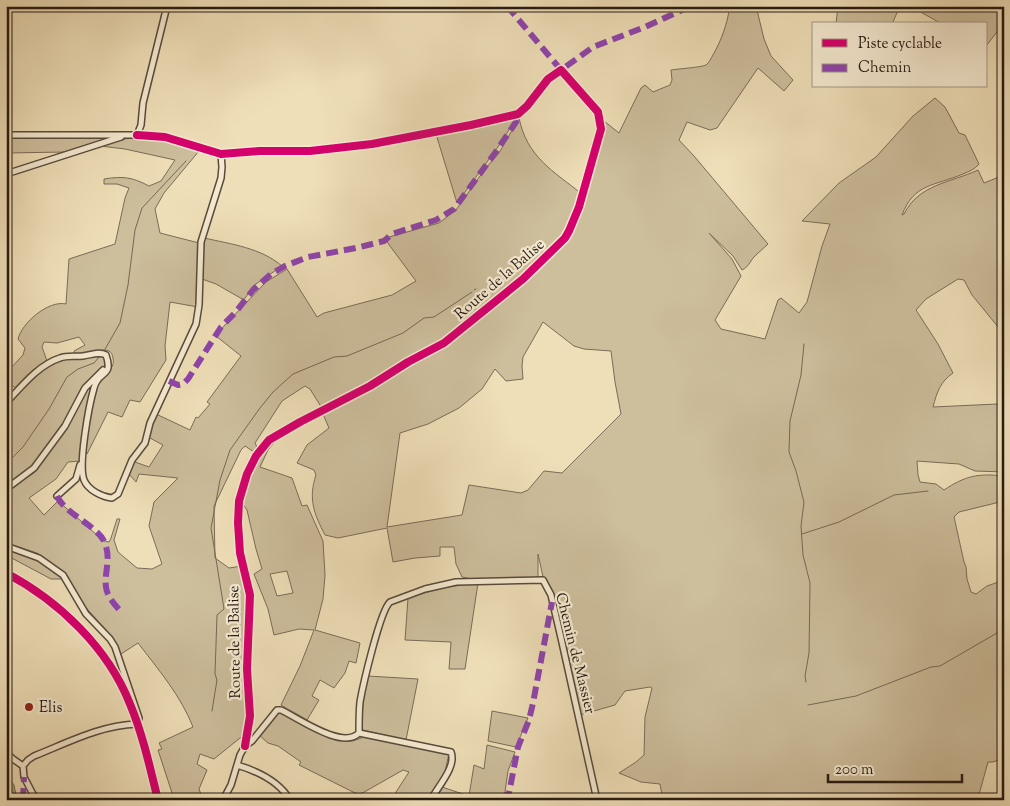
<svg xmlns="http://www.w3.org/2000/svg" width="1010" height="806" font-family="'Sorts Mill Goudy',serif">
<rect width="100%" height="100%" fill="#efdfb8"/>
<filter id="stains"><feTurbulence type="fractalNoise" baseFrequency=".004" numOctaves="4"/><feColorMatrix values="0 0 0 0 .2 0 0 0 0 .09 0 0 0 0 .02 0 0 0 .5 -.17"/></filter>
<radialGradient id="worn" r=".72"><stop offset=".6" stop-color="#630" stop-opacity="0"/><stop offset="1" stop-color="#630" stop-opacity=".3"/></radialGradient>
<path fill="#cdbe9c" stroke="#7a6c58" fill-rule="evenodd" d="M730,6H756L764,39L771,56L793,80L784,91L758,68L717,128L710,130L687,122L679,140L694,156L768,244C764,248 760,251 756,255C750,260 750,266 742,270L733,256L709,233L732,259L741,276L715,320L721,329L765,339L778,300L781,298L799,313L807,302L822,246L830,224L802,221L839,183L876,157L913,116L935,98L945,107L959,133L965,135L979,164C975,169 970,171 963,174C935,186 914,183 902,215L904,214C919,184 950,183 978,170L984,183L1004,175V332L1003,333L972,295L964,280L958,279L926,299L916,310L938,344L953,373C940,382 937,392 933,407L997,404L1004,407V472L975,471L959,464L917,461L918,475L920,482L936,484L944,490C965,476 978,473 1004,476V501L959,512L954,517L964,562L966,567L967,579L971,592L976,594L987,586L1004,580V758L993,762H988L978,798L975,800H663L660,784L641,782L619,773L636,762L644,755L645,717L652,688L650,687L625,691L615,705L580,715L553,600L549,587L543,577L538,554V578L477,580L462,577L456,564L454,547H440V556L415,558L393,562L387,528L338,538L325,535C314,514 308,499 316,475L314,470L297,463L307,445L329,428L323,414L325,413L310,389L305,386L282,401L255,443L258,449L254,452L245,446L241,450L214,506L215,558L229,568L242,566L247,588L248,708L245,737L240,738L214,759L200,754L197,764L207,770L199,789L203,800H170L173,796L158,750L162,749L159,743L193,727C181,696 158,669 138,643L121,654L108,632L79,600L67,575L37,553L6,543V490L34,473L66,428L88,387L94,382L81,461L68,462L56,479L29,498L44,515L58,501L97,535L100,540L109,542L111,538L117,519H120L114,540L118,552L137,568L152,569L162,564L149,526L154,502L178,478L139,474L136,482L129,474L135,462L149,467L163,445L148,437L156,414L190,430L196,417L198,418L210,404L207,402L241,356L216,336L224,326L266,282L287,269L317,317L324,313L392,295L416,281L387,242L389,237L439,223L456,210L485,169L499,153L519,118C527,157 553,171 582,194L568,229L562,240L519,281L456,331L459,335C472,324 484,312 497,302C524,280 554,259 572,228L600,143L602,122L604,121L619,133L641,88L645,85L653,92L670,85L672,80L671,70C677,69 703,67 706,65C709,63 711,58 713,55C722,39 727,24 730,6ZM543,322L574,346L584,349L611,351L615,382L621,414L562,473L544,471L528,490L521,493L469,485L462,515L387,527L400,433L428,424L459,408L482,389L495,369L506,381L523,379L522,366L523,357Z
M838,6H900L892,24H836Z
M910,6H1004V23L986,46V24H942Z
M514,117L515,119L503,140L457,203L436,134Z
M6,136H118L65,152L6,153Z
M134,137L163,139L199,151L164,193L155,209L160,233L199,243L198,307L170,302L165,346L166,360L140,402L130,400L122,417L108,412L87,454L86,453C88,432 89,405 96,386C100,375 116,371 113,358C112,354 112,353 109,351C104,348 83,354 75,354L74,351L85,345L79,337L57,343L44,342L42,347L47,361L34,370L17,388L10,385L8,371L23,355L25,348L18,339C22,323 48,300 66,304L69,259L115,244L125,198L129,188L117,184H104V179C123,176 132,177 149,186L161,181L175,160L125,149L100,146L101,144Z
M204,238C231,244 261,248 282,266L253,286L244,300L216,284L202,279Z
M99,355L105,358V365L82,389L66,421L32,468L6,487V406L46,367L62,359Z
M274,439L276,440L268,450L260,467L292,478L302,506L307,505L323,541L325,575L323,599L315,630L360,643L356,663L349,661L345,673L334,688L320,680L312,696L319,700L307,720L281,705L300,666L314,630L299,629L274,635L268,609L254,574L262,569L256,549L247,510L244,506H240C246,482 252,454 274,439ZM287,571L293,593L277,596L270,574Z
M6,548L43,561L64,579H51L6,555Z
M478,583L465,669H449L451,642L405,640L408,598L440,588Z
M368,676L418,679L406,740L363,730L361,727L364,691Z
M492,711L528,718L516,747L488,741Z
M283,712L328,738L338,741H353L367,736L449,753L444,777L429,800H395L396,792L409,772L403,770L359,795L299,765L301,762L278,746L268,743L259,735L277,713Z
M487,745L515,752L508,771L505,792L498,800H433L442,787L469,796L474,765L484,769Z"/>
<path fill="#ab9c80" stroke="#766854" d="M6,773L14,785L17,800H6Z"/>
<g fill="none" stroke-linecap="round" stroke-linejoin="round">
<path stroke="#766854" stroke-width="1" d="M474,290L476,289
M804,344L801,375L790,421L789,452L796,471L804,502L801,526L803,555L810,583L809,653L805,676L806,682
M104,351L120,323L128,285L135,230L142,208L186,161
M6,464L23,447L49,409L67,377L78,369L94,363L100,356
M802,534L839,522L894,495L928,491
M808,705L856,696L931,667L940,666L1004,629
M212,711L217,680L215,674L217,615L224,609L211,528L220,480L230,450L260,408L273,392L293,374L334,357L347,356L403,333L424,318L434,317L472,292"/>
<g stroke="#584b3c" stroke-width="8">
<path id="street" d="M6,135H137L141,125L143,103L167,6
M137,135L165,137L221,154L259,151H310L372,144L471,125L518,114L527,106L548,79L561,70L598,112L601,129L579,207L569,231L565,238L523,279L444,343L408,362L370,386L300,422L269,440L256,456L247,474L239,501L238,523L240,553L250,595L247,669L250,716L245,746
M6,174L121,137
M6,403C21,387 38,365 60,358C68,355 75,357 83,356C91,355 99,351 106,355C114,378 98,370 94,388C89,405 78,465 84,480C88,490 102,497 112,498L118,494L132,460L145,443L150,423L196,324L199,305L201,242L221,178L222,167L221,154
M6,489L34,468L65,426L85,388L103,370
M57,496L76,479L80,465L82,463
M6,546L39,558L63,575L86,614L110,639L115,647L139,718L137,724C101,725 67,743 34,756L28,760L23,766
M359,733L451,752C457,767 437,787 431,800
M6,752L13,759L23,766
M237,765C257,771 279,781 290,800
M23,766L24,777L36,800
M223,800L231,785L240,755L245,746L252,741L277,710H281C298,718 343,750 359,733C359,722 359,712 360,702C363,685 380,611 390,602L425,589L456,582L543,580L551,595L561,638L597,800"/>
</g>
<g stroke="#261a13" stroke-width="9">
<path id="secondary" d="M6,573C59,601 108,648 130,704C143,735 150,768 158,800"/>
</g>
<use href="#street" stroke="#f5ead1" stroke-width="5"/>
<use href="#secondary" stroke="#f5ead1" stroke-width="7"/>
<path stroke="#8e44ad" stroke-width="6" stroke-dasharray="12 6" stroke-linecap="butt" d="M507,6L561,70L593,47L645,27L691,6
M169,381L178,385L183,384L188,379L221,327L235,313L253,290L271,274L285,266L308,257L356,248L384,241L392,234L436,220L454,209L495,153L516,122L518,114
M57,496C64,513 97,526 104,541C112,559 104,571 106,587C107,597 116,606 122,613
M23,800L24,777
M502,800L509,793L518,747L529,720L533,703L552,602"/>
<g stroke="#f5ead1" stroke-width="11">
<path id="cycleway" d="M137,135L165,137L221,154L259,151H310L372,144L471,125L518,114L527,106L548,79L561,70L598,112L601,129L579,207L569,231L565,238L523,279L444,343L408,362L370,386L300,422L269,440L256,456L247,474L239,501L238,523L240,553L250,595L247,669L250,716L245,746
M6,573C59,601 108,648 130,704C143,735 150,768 158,800"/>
</g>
<use href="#cycleway" stroke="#d6006c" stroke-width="8"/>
</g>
<circle fill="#8f2418" stroke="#f5ead1" stroke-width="2" cx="29" cy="707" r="5"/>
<g text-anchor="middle" stroke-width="4.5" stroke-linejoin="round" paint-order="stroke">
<g font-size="15" fill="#261a13" stroke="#f5ead1">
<text transform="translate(499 279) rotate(-41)" y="5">Route de la Balise</text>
<text transform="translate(234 642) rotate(-91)" y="5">Route de la Balise</text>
<text transform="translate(576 653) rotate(76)" y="5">Chemin de Massier</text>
</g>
<g font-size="15" fill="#261a13" stroke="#f5ead1" text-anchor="start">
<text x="39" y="712">Elis</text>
</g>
</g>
<rect width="1010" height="806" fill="none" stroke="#efdfb8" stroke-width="25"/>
<rect x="8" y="8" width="995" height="791" fill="none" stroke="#261a13" stroke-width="2.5"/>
<rect x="12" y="12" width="985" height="781" fill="none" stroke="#261a13"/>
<rect x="812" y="22" width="175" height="65" fill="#f5ead1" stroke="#a29785"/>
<rect x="822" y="39" width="25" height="8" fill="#d6006c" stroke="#a29785"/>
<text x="858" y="48" font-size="15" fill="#261a13">Piste cyclable</text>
<rect x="822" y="64" width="25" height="8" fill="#8e44ad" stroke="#a29785"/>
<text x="858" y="72" font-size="15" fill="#261a13">Chemin</text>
<path d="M828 774v8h134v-8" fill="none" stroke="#261a13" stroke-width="2.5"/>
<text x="835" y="774" font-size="15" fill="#261a13" stroke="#f5ead1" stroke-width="4" paint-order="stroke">200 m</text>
<rect width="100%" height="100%" filter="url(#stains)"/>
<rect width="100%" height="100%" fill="url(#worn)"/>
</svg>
